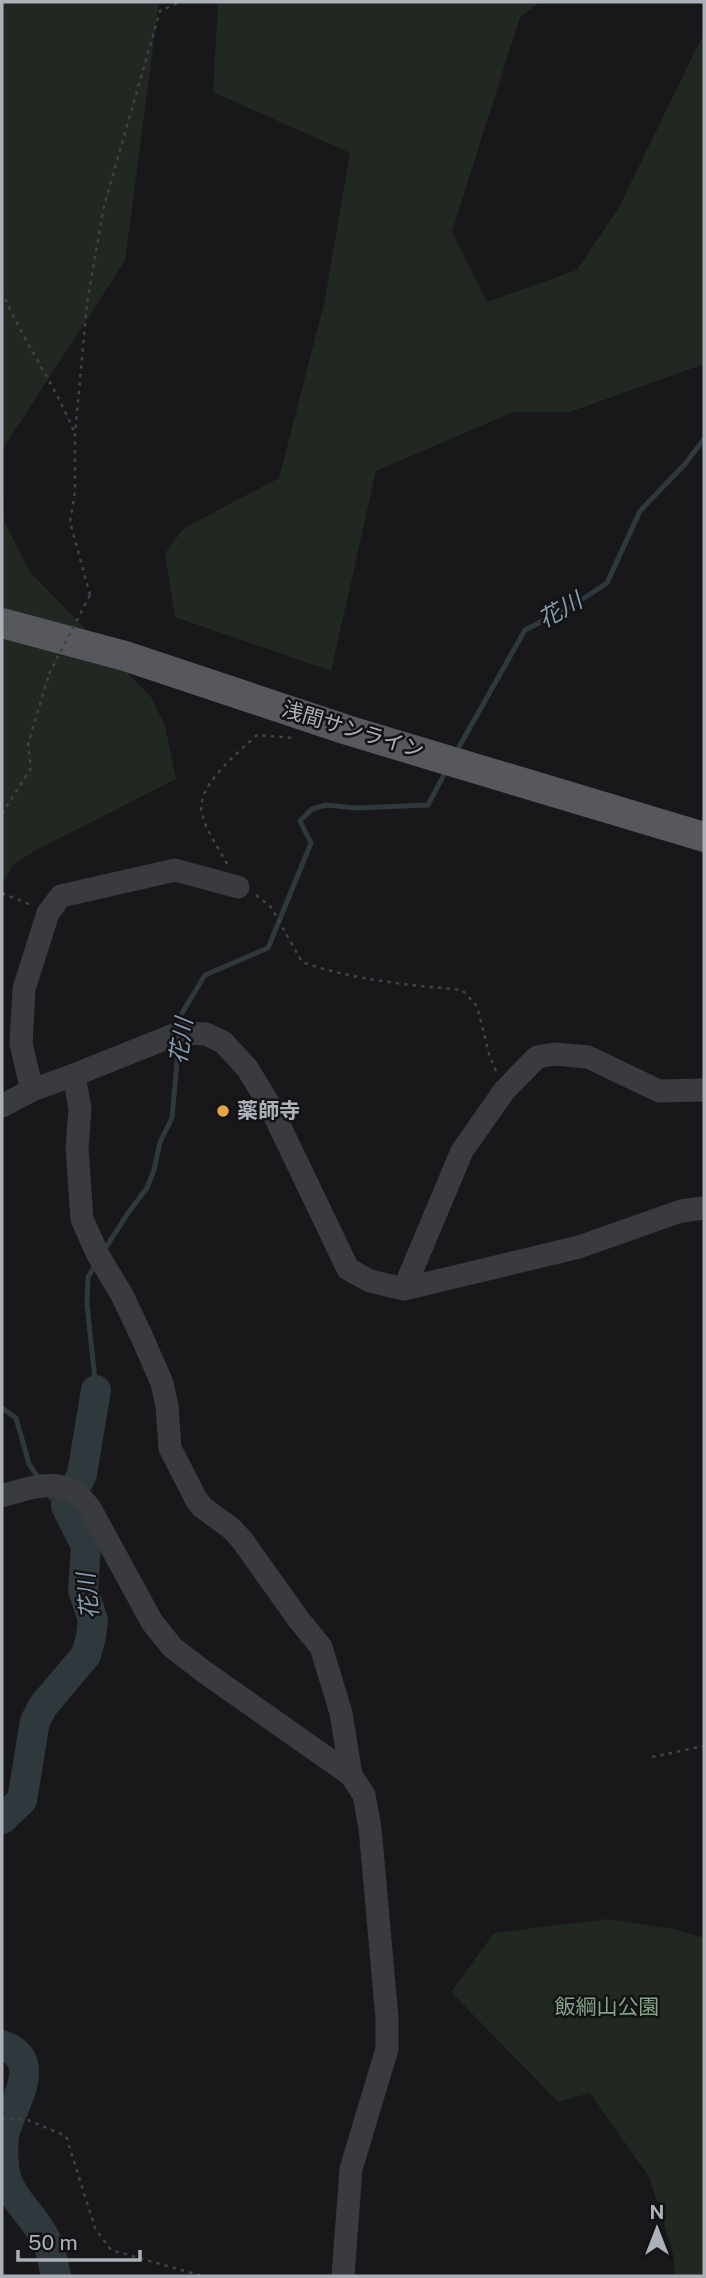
<svg xmlns="http://www.w3.org/2000/svg" width="706" height="2278" font-family="'Public Sans','Noto Sans JP',sans-serif">
<rect width="100%" height="100%" fill="#18181a"/>
<path fill="#212821" d="M2,2H159L125,261L2,450L4,521L30,572L151,697L165,726L176,779L36,850L13,865L2,885Z
M218,2H540L520,17L452,232L487,302L577,270L618,209L704,33V364L570,412H513L376,471L331,671L175,617L165,553L184,528L279,478L324,304L350,153L213,92Z
M608,1919L673,1929L704,1938V2276H675L673,2253L649,2177L590,2093L558,2102L451,1992L494,1933Z"/>
<g fill="none" stroke-linecap="round" stroke-linejoin="round">
<path stroke="#2f383d" stroke-width="5" d="M455,754L525,630L572,606L607,583L640,511L685,464L704,439
M181,1026L182,1013L205,975L268,948L311,843L300,821L312,809L326,805L357,808L428,805L447,769
M103,1252L128,1213L147,1188L154,1170L160,1142L172,1118L179,1039
M96,1390L87,1304L88,1277L96,1264
M2,1408L16,1418L29,1464L40,1480
M47,1491L51,1498L66,1506"/>
<path stroke="#2f383d" stroke-width="30" d="M2,1819L22,1800L35,1721L43,1706L86,1655L91,1637L93,1620L83,1590L86,1546L66,1506L82,1474L96,1390
M2,2045C44,2059 15,2101 6,2128C3,2138 3,2154 4,2165C5,2195 34,2214 46,2240C52,2250 53,2265 56,2276"/>
<path stroke="#404246" stroke-width="2.5" stroke-dasharray="3.5 5" stroke-linecap="butt" d="M2,291C22,340 55,384 75,434
M90,595L70,522L75,492V435L87,303L104,206L160,11L180,2
M2,814L31,768L28,744L49,674
M227,864C219,848 206,831 202,814C195,786 239,752 257,735L294,738
M2,893L31,905
M256,895L271,907L302,962C353,980 408,985 462,990L477,1006L489,1054L496,1071
M652,1757L704,1746
M2,2118L28,2120L66,2136L95,2228L111,2250L202,2276"/>
<path stroke="#3a3b3f" stroke-width="23" d="M74,1075L80,1109L77,1148L82,1219L98,1255L122,1295L141,1335L162,1383L167,1406L170,1448L196,1499L202,1507L232,1529L242,1540L299,1620L321,1647L341,1713L351,1775
M32,1090L21,1044L24,989L48,913L61,896L175,870L238,887
M2,1106L32,1090L74,1075L179,1033L206,1034L223,1042L247,1068L269,1104L348,1269L370,1281L404,1289L579,1247L681,1211L704,1208
M404,1289L462,1151L504,1091L537,1057L554,1054L588,1057L659,1091L704,1090
M2,1496C37,1486 66,1473 91,1510L152,1622L172,1647L203,1671L351,1775L364,1795L370,1828L387,2018V2049L351,2169L343,2276"/>
<path stroke="#56585e" stroke-width="30" d="M2,623L125,656L347,730L704,837"/>
<path stroke="#404246" stroke-width="2.5" stroke-dasharray="3.5 5" stroke-linecap="butt" d="M49,674L90,595"/>
</g>
<circle fill="#e3a647" stroke="#131315" stroke-width="2.5" cx="223" cy="1111" r="7"/>
<g text-anchor="middle" stroke-width="5" stroke-linejoin="round" paint-order="stroke">
<g font-size="21" fill="#acb0b9" stroke="#131315">
<text transform="translate(353 730) rotate(17)" y="7">浅間サンライン</text>
</g>
<g font-size="21" font-weight="bold" fill="#acb0b9" stroke="#131315" text-anchor="start">
<text x="237" y="1118">薬師寺</text>
</g>
<g font-size="21" fill="#84a285" stroke="#131315">
<text x="607" y="2014">飯綱山公園</text>
</g>
<g font-size="23" font-style="italic" fill="#869fb1" stroke="#131315">
<text transform="translate(560 610) rotate(-30)" y="8">花川</text>
<text transform="translate(181 1041) rotate(-82)" y="8">花川</text>
<text transform="translate(88 1596) rotate(-96)" y="8">花川</text>
</g>
</g>
<rect width="706" height="2278" fill="none" stroke="#acb0b9" stroke-width="7"/>
<g transform="translate(657 2229)" stroke="#131315" stroke-width="5" paint-order="stroke">
<path d="M0-5L12 26L0 18L-12 26Z" fill="#acb0b9"/>
<text y="-10" font-size="19" font-weight="bold" text-anchor="middle" fill="#acb0b9">N</text>
</g>
<path d="M18 2250v10h122v-10" fill="none" stroke="#acb0b9" stroke-width="3.5"/>
<text x="28" y="2250" font-size="21" fill="#acb0b9" stroke="#131315" stroke-width="5" paint-order="stroke">50 m</text>
</svg>
